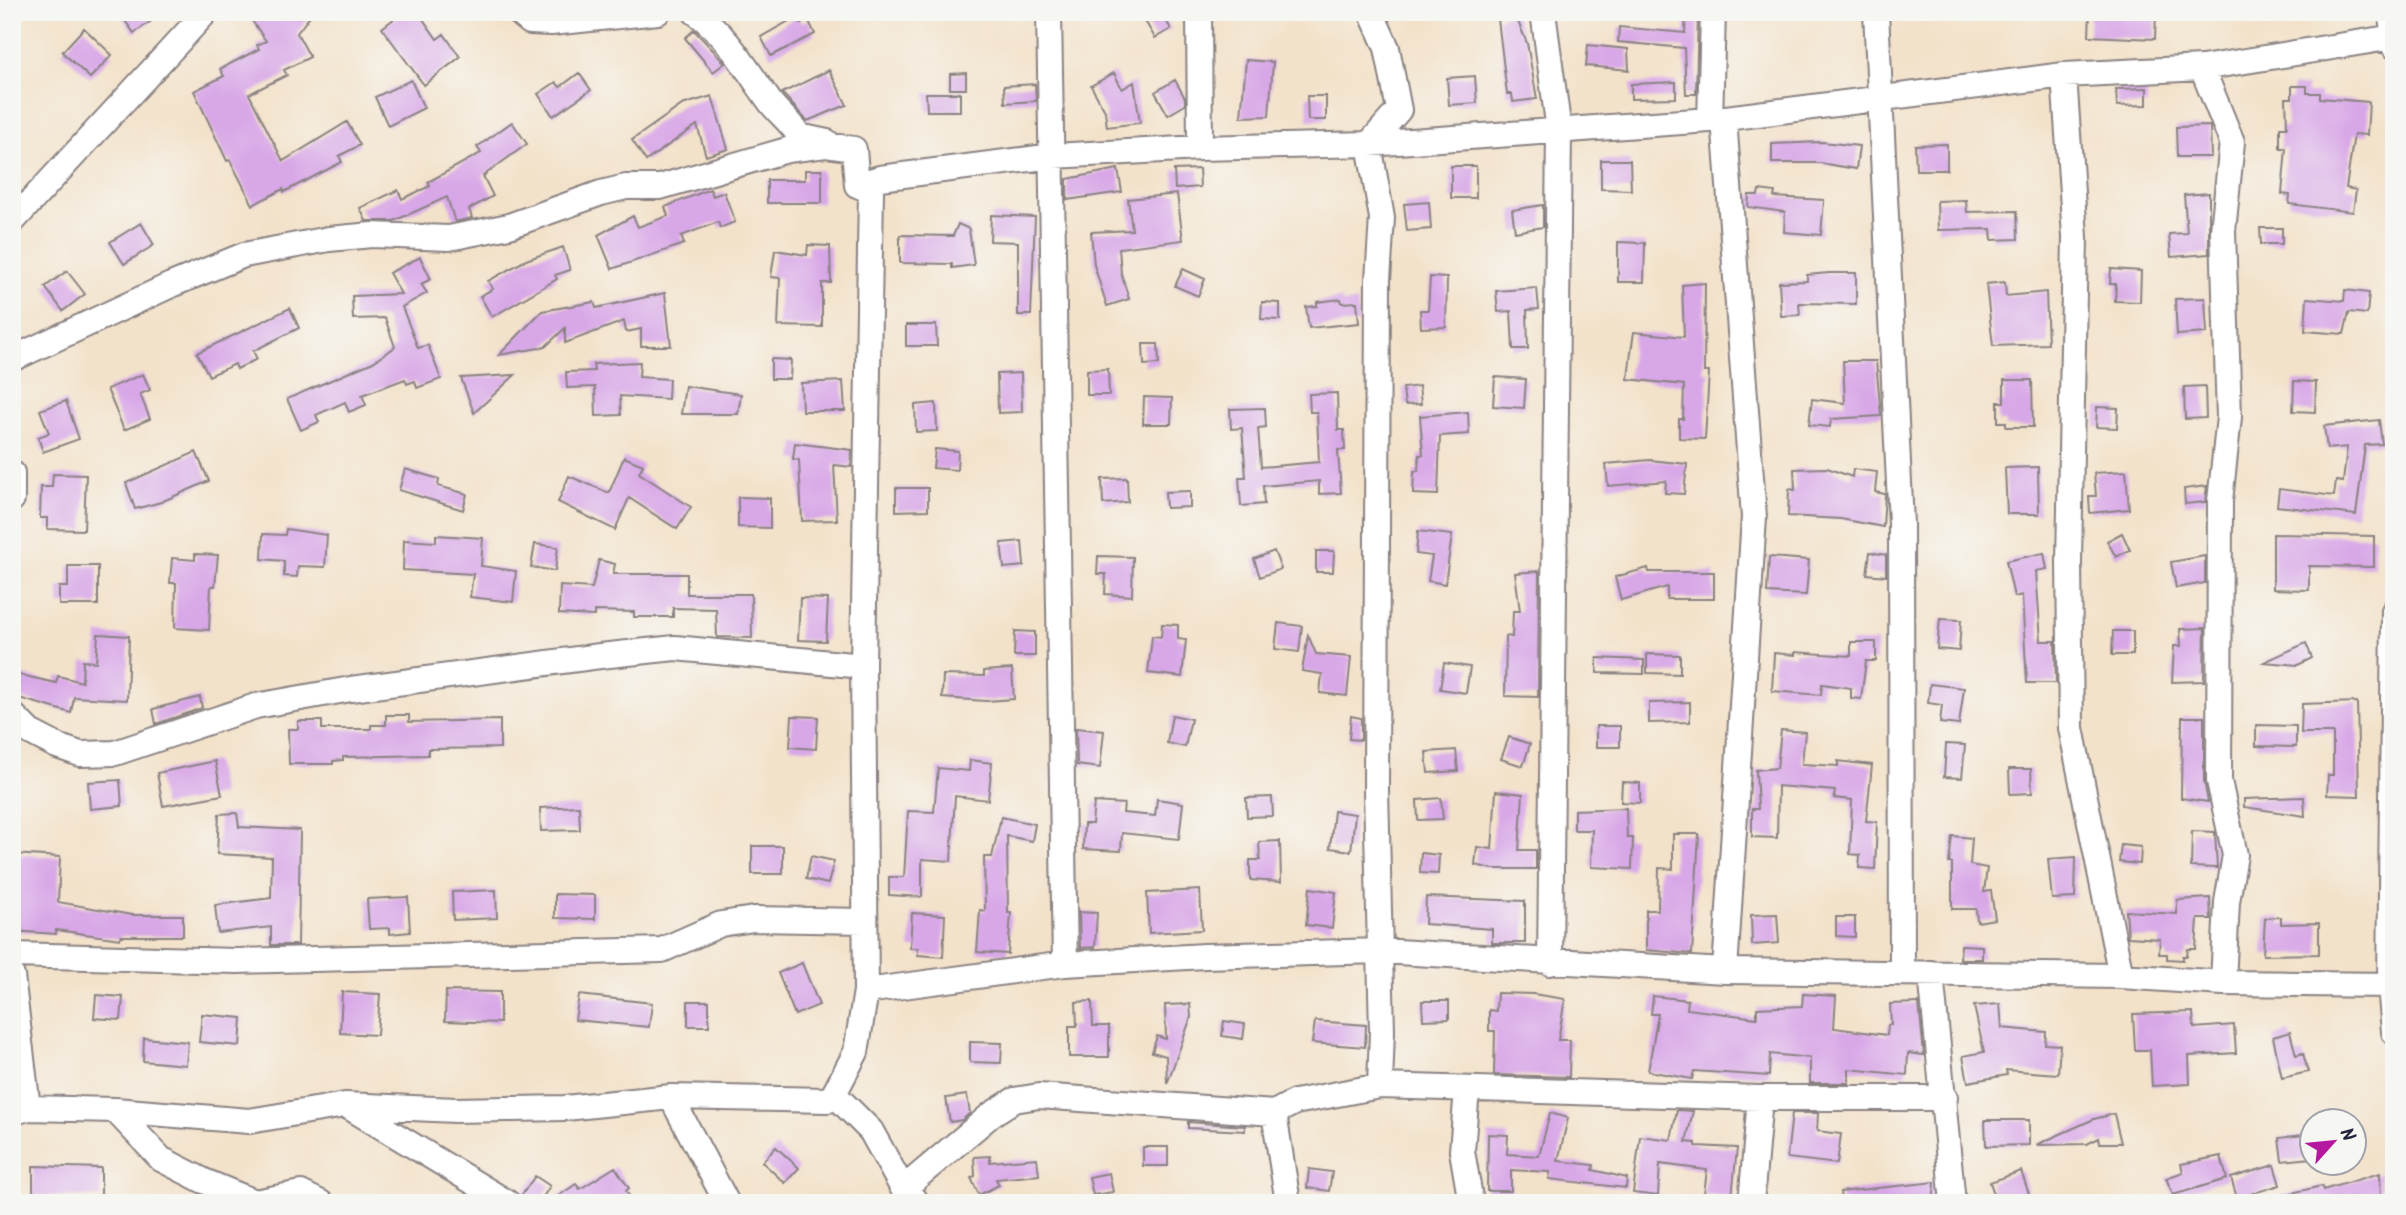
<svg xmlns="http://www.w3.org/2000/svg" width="2406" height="1215" font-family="Kalam,sans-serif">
<rect width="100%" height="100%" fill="#f6f6f2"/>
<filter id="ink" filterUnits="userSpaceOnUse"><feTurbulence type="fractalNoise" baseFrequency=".0143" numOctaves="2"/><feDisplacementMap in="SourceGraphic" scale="14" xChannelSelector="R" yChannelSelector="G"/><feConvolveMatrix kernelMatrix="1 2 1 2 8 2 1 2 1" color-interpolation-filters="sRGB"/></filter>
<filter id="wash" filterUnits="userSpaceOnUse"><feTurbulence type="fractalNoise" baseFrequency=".00686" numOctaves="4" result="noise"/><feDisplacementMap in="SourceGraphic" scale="28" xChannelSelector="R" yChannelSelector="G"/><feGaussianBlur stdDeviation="1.57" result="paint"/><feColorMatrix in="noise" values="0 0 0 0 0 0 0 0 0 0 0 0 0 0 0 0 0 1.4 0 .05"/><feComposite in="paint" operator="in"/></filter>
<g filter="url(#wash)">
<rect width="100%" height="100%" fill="#f3e2ca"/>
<g id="blocks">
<path fill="#d8a7e7" d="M132,12H164L134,33L123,18Z
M246,12H313L297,33L310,57L284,70L287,75L249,94L283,161L347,122L360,145L339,156L342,162L284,192L283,189L253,205L230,160L227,161L194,91L224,76L220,69L259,49L257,45L266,41Z
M403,12H418L437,39L444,34L460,57L424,85L382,28Z
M1161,12L1171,29L1155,38L1145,21Z
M1514,12L1527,43L1537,99L1513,102L1512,94H1507L1498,19Z
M1686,12H1698L1696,94H1686L1684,48L1618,42L1619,27L1685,33Z
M2090,12H2156L2155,39L2089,36Z
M798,16L801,23L808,19L815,34L771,56L761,37Z
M84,28L112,55L90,78L62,52Z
M694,30L725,63L713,72L685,38Z
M1588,45L1628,49L1629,70L1586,66Z
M1246,60L1273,62L1269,116L1241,117Z
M829,70L847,105L807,121L782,93Z
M579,73L591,90L553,116L538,94L556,82L560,87Z
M966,73V89H950V74Z
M1114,73L1122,89L1134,82L1140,123L1107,127L1105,111L1091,86Z
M1475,76L1477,103L1449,105L1447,78Z
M411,80L424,108L388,126L375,97Z
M1175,80L1185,98V105L1168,115L1155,92Z
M1676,82V98L1631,99V84Z
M1035,84L1036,101L1005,103L1004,86Z
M2292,86H2307V93H2320V98L2369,102L2367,135L2354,134L2346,188L2356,190L2353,212L2289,204L2290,195L2282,194L2286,148H2280V127H2287L2286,98H2292Z
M2147,88V105L2117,106L2116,89Z
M926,93H960V111H927Z
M712,96L728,149L706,156L697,125L646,161L632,140L682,105Z
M1307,96H1326V120H1308Z
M512,122L527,144L483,176L493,196L469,209L472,218L455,222L447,197L394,221H366L360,208L398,190L402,199L430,186L428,182L481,153L477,147Z
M2210,126L2211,157H2177L2176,127Z
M1822,142L1859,146L1856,169L1820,163H1772V144Z
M1947,144V170H1916L1915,145Z
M1601,160H1630L1631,190L1601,189Z
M1451,166H1476V198H1451Z
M1118,169L1122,192L1067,200V179Z
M1199,169L1200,187L1175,189L1174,170Z
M805,170H822V203H767V180H805Z
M710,189L713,196L724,192L735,222L720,228L718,222L681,236L684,244L612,269L598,235L633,216L638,227L668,216L665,207Z
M1759,190L1775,192L1774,197L1824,200L1821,235L1784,232L1785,212L1748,207L1749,195H1758Z
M2209,193V254L2171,257L2169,234L2187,233L2184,195Z
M1177,194L1183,240L1119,248L1121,273L1129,299L1107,306L1094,265L1091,232L1132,230L1128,199Z
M1966,200L1967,212L2017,211L2018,239L1992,240L1991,229L1938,230L1937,201Z
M1429,202L1431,229L1407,231L1404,204Z
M1543,205V227L1515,232L1512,210Z
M991,215L1035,217L1031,315H1018V242L990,241Z
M141,223L154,245L124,264L110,242Z
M958,224L969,229L974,265L952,268V264L900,263V235L953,236Z
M2260,228H2282V244H2261Z
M1618,242L1645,243L1644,282H1618Z
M808,245L830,246L831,283H822V327L778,326L780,278L771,277L775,250L807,255Z
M563,247L570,270L555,275L557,279L492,317L480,296L493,289L488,281L526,260Z
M420,257L431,279L421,284L427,293L402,307L418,348L428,345L441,379L417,388L415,381L407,384L405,379L362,395L366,405L349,412L345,402L316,415L319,422L301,430L287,399L373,362L395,347L385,318L353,319L352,296L401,294L389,273Z
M1183,269L1205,279L1198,296L1175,286Z
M2111,269L2141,271L2140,302L2115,301L2116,284H2110Z
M67,271L85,294L63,311L45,287Z
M1829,273H1856V304L1799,303L1800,315L1781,316L1779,282L1807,281V275Z
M1430,277L1447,278L1446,327L1421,328L1420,310H1428Z
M2005,282L2006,296L2046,292L2048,344L1993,346L1986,284Z
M1705,283L1704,372H1709L1705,439L1679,438V419H1683L1684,385L1628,379L1631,352L1634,332L1684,337L1682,285Z
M1537,288L1539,309L1527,310L1528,349H1513L1511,311L1498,312L1496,291Z
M2345,290L2369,293L2367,314L2349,312L2344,334L2305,331L2307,298L2344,301Z
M665,293L671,346H641V329L626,332L624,321L565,343V328L545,347L499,355L542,311L594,302L596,308Z
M2205,298L2207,333L2177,335L2175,299Z
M1341,299L1342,303L1357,302L1359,323L1309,328L1306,307L1317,306V302Z
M1262,302L1280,303V320L1261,319Z
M290,308L299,328L253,351L257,359L237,369L235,364L209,376L197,353Z
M906,325H936L937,346H906Z
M1143,344H1158L1159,364L1144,365Z
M771,359L791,360L790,379H771Z
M1843,361H1876L1881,416L1831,419L1830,427L1809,425L1812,399L1845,403Z
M640,362L639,377L669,379L668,399L620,396L621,415L596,416L595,387L567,388L566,372L594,371L593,364Z
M1108,369L1109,395H1087V370Z
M1021,373L1022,412L998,413L997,374Z
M143,374L150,390L140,394L150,419L124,430L107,389Z
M515,375L474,413L461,378Z
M1495,377L1526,379L1524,408L1493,406Z
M2004,380H2032L2033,427H2006V422H1998V402H2004Z
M843,381L845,411H802L801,383Z
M2294,381L2316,382L2315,412L2293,411Z
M685,386L741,394L738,414H681Z
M1419,386L1421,404L1405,405L1403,388Z
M2205,386L2206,418L2185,419L2184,387Z
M1337,393L1338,430H1344L1345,450H1338L1341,493L1319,494V481L1263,486L1264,504L1241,506L1239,477H1246L1242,428L1231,429L1230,409L1265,408L1266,427L1258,428L1261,467L1319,462L1317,412H1310L1309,394Z
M1144,397L1172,398L1171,424H1143Z
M66,401L79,439L43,452L38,437L49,433L40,410Z
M936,403L937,431L916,432L915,405Z
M2097,407L2118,408L2117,428L2096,427Z
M1468,412L1469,434L1440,436L1438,495L1413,494L1414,471H1418L1419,455H1423L1420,416Z
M2379,420L2382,444L2365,445L2356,515L2277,506L2279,489L2334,496L2336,481L2343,482L2347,447L2327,449L2324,426Z
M795,443L852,450L851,467L834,465L837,520L802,521L799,460L793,459Z
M935,449L958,451L957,470L933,468Z
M196,452L209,481L161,502L135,509L126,483Z
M624,457L643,465L639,473L691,507L677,529L629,498L615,530L558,502L569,476L609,493Z
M1650,460L1687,464L1684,494L1665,493L1666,481L1608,486L1606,464Z
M2038,467L2039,514H2007L2005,468Z
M1827,468L1852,477L1853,469L1877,472L1875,492L1885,494L1883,527L1841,519L1788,516L1789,489L1795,490L1794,469Z
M405,469L439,479L438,486L467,494L463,510L399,490Z
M2126,471L2129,509L2090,513L2089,496H2096L2094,473Z
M53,474L86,475L84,530L47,529V518H40L41,487H52Z
M1127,478L1128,502L1103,504L1102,479Z
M2207,486L2205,502L2185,504L2184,489Z
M896,488H928V510L896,511Z
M1190,491V507L1166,508L1165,492Z
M738,497L770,498V528L738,527Z
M286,529L327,535L325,567L298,566L297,577L284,576V561L262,559L263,534L285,535Z
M1418,531L1452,535L1445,584L1428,581L1432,556L1416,554Z
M2122,533L2130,550L2116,557L2107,541Z
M2273,534L2374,536V567L2309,566V590L2273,589Z
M436,535L483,538L481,566L516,571L513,602L470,597L473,574L403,570L404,540L436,542Z
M1022,541L1024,566L1004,568L1001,543Z
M535,544L558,547L555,571L531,567Z
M1274,551L1281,569L1260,577L1254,559Z
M1316,551H1334L1333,572H1316Z
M1870,552L1886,555V576L1867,574Z
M2044,553L2047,569L2036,571L2041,641H2055L2056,683H2027L2022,595L2014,597L2006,561Z
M195,554L218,555L215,586H211L209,630L175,628L176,583H170L172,558L195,560Z
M1098,556L1133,557L1132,596L1105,594L1106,574H1097Z
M2205,556V583L2176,588L2171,562Z
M1769,557L1809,560L1806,595L1767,593Z
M599,560L615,564L613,574H687V594H751L752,638L717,637L716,609L673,608V617H634V612L594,611V616L559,614L560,586L592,588Z
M68,566H98V605H59V587H68Z
M1648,568L1649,572H1714V599H1667V587L1621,600L1615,577Z
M1539,571L1538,697L1505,696L1506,636L1512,637L1513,611H1520L1515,573Z
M800,598L828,599L826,641L798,640Z
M1940,619L1961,620L1959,651L1937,649Z
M1278,623L1302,626L1299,652L1275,649Z
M1162,624L1178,625V639L1186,640L1182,677L1148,673L1152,636L1161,637Z
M2205,628L2204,681L2172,682L2174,646H2181L2180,629Z
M1015,631L1035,632V656H1014Z
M2113,631H2133V655H2112Z
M98,634L129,636L127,700L74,697L71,713L12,696V673L56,683L58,676L82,682L83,661L96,662Z
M1308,635L1316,654L1351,657L1347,696L1320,693L1322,674L1302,671Z
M1851,642H1876V661H1866L1861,699L1851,698V688L1822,684L1821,695L1772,691L1774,653L1795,655V652L1851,656Z
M2306,643L2312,658L2298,665L2264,662Z
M1647,654L1680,655V674L1647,673Z
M1597,658L1644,660V674L1597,673Z
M1444,663L1470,667L1466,693L1440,689Z
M1012,669L1014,699L986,701L942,698L943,675L984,676V671Z
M1930,684L1964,688L1959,725L1940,723L1942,705L1928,703Z
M200,697L202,708L156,724L153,709Z
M1690,702V722L1649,723V703Z
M2357,702L2359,796L2327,795L2328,775H2333V733H2301L2302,704Z
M386,715H409V722L500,720V748L428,749V755L343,757V760L333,761V764H289L288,729H298V721H322V729H371V725H386Z
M1172,715L1191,719L1185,747L1167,743Z
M792,716L818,717L816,749L790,747Z
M1351,716L1361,718V740L1349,739Z
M2182,717H2204V781L2208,802L2181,798Z
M2256,725L2296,726V747L2256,746Z
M1596,726H1620V747H1596Z
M1076,728L1104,731L1100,768L1077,765Z
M1781,730L1805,732L1802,764L1838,766V761L1872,765L1866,821L1877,822L1875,869L1859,868L1860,855L1850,854L1852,800L1834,798L1835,791L1778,786L1777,838L1752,837V809H1758L1756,770L1777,768Z
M1509,737L1530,744L1523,766L1501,759Z
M1946,744L1965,745L1962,778L1944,777Z
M1456,750L1458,771L1428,773L1426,752Z
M970,760L992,763L988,800L955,796L951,861L922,859V897L889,895V877H904L908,811L934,812L938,768L969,771Z
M215,761L222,795L163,806L157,773Z
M2009,769H2031L2032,793L2010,794Z
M120,780L122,806L90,809L88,782Z
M1622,782L1640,783V803L1621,802Z
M1496,791L1523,794L1519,850H1536V869H1493L1475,865L1477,847L1492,849Z
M1272,797L1273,816L1247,817L1246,798Z
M2304,797L2305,816L2244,807V799Z
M1441,798L1443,819L1418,820L1417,800Z
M1157,799L1183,803L1179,839L1122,833L1121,851L1083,849L1084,824H1092L1094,802L1124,804L1123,813L1155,816Z
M579,806L580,830L541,831L540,808Z
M1626,808L1627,838H1633L1632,869L1591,867L1592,830H1574V810Z
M1334,811L1355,814L1351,851L1330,848Z
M237,813L239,827L300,830L298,945H271V927L218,933L215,905L271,898L272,857L217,854L219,814Z
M1001,817L1035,824L1032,841L1007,836L1008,913H1011L1008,954L977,952L980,910L985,911L984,857H992Z
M2192,831L2215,832L2217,868L2191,867Z
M1673,834H1699L1692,954L1646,950V910H1658L1659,868L1673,869Z
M1952,836L1972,838L1970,865L1987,868L1984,892L1991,891L1995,919L1977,922L1976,909H1952V863H1949Z
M1280,841L1281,882L1250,880V860H1260L1259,842Z
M2121,845L2141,847L2140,864L2119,862Z
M752,846H783V874H752Z
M1421,853L1439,855L1438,874L1420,873Z
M12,854L60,857L58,902L132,915H183V936H121L120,939L56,930V934L12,931Z
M811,856L834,861L828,884L806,879Z
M2076,857L2075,898L2052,899L2048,859Z
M1310,888L1336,892L1332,928L1306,925Z
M496,890L497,918L453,920L452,892Z
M1200,890L1202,930L1149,933L1147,893Z
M555,894L595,895V919L555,918Z
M408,897L410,932L390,934V928L369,929L367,899Z
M1426,897L1525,901V943H1492V929L1425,924Z
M2210,898L2211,919H2198L2196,949H2188L2187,956H2183V960L2167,959V954H2159L2160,939L2128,937L2126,911L2177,914V900Z
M1079,912L1097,913L1095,947L1080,948Z
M912,913L945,915L943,957L918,955V948H910Z
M1777,914L1779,943L1752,945L1751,915Z
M1836,917H1855V937L1836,936Z
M2281,917V924L2319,923V954L2263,955L2265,918Z
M1961,945L1982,946V959H1960Z
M802,963L819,1005L795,1015L778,973Z
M446,991L500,992V1023L445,1021Z
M342,992L380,994L377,1035L340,1033Z
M1497,993L1533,994L1565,999L1558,1040H1570L1569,1077L1494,1075L1495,1031H1489V1010L1496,1011Z
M1803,994L1836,996L1834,1028L1887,1035L1888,1025H1891L1890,1004L1919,1003L1924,1055L1908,1053L1907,1075L1849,1069V1083H1810V1058L1770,1054L1769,1076L1694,1071L1692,1079L1648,1071L1658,1014H1651L1653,996L1688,1000L1687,1009L1757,1018V1008L1802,1006Z
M96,995L123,997L121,1020L94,1018Z
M579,995L652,1003L649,1027L575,1020Z
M688,1001H709V1026H688Z
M1092,1001L1093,1026H1109V1057H1069V1026H1077L1076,1002Z
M1422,1001H1449V1019L1423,1020Z
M1190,1004L1191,1017L1167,1084L1166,1056L1152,1052L1157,1036L1166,1039L1165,1005Z
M2000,1004L2002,1028L2046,1032L2045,1044L2060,1045L2058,1074L2006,1070L2007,1075L1968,1082L1963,1056L1984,1052L1974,1006Z
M2193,1012L2194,1028L2234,1025L2236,1053L2189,1056L2190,1084L2152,1086L2150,1050H2135L2133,1014Z
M202,1014L242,1018L240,1046L199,1042Z
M1224,1021L1245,1024L1243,1039L1222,1036Z
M1315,1021L1366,1025L1365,1047L1312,1043Z
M2290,1032L2296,1055L2303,1053L2308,1072L2282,1078L2273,1037Z
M144,1038L188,1042L186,1065L143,1061Z
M970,1042L1002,1043L1001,1063L970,1062Z
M967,1095L970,1113L962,1120L950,1122L946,1098Z
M1677,1110L1693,1111L1686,1142L1696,1143V1146L1737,1148L1732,1197L1704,1194L1707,1170L1660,1164L1658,1196L1633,1193L1640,1136L1671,1140Z
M1550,1113L1568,1118L1558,1161L1594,1165L1593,1170L1627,1178L1626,1188L1549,1179L1550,1172L1511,1170V1191H1487L1488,1134L1508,1135L1507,1154L1539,1156Z
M1792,1113H1818L1817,1131L1841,1134L1837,1164L1787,1158Z
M2114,1114L2121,1143H2100L2099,1138L2087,1144L2036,1145L2094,1119Z
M1985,1120H2029V1145L1986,1146Z
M1188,1122L1245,1126V1131L1188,1128Z
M2312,1134V1158L2282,1161L2279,1138Z
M776,1147L799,1168L785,1183L762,1162Z
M1143,1147H1168V1166H1143Z
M990,1156V1162L1037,1158L1039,1175L996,1179L999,1185L979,1195L971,1178L975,1176L974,1157Z
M2221,1156L2227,1179L2173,1195L2166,1178L2183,1172L2181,1164Z
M2274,1165L2280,1185L2237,1198L2231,1178Z
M33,1166L101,1168V1197L33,1196Z
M615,1167L629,1188L626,1191L634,1203H548L576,1184L580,1189Z
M1309,1169L1332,1172L1329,1191L1307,1188Z
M2021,1171L2029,1194L1997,1203L1990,1182Z
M1109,1173L1113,1192L1093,1195L1089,1177Z
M2380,1173L2381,1203H2363V1198L2345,1203H2279L2278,1196L2322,1186L2323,1190Z
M535,1176L550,1186L539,1203H523L521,1196Z
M1935,1182L1933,1203H1841L1840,1192Z"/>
</g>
</g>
<g filter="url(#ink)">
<use href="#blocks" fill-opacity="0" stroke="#8a8282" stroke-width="2"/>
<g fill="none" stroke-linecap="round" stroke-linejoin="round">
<g stroke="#8a8282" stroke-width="28">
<path id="street" d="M518,12L530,22L551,23L658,12
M695,12C728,36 745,67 768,99C777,113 791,121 799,136L827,142
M1049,12L1065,964
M1199,12L1200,148
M1371,12L1387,48L1399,110L1369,144L1382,218L1378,280L1376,790L1382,1031L1380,1086
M1543,12L1559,131L1550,963
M1876,12L1901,524L1902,973
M2391,12L2394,46
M2202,68L2232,142L2223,231L2229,417L2220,501L2219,781L2235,855L2227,902L2223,983
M2064,75L2075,237L2069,562L2071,728L2121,976
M1724,119L1754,517L1725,971
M1710,120L1713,12
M857,185L880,178L1053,156L1200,148L1369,144L1710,120L2064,75L2202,68L2394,37
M12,222L206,12
M12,359L171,285L244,255L329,239L372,235L449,238L509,226L601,193L626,187H660L787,150L826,145L854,149L857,185
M12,473V499
M2394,611L2390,985L2394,1032
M12,714L30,732L57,746L80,754L115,753L256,706L351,689L600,656L675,648L863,666
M12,955L237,961L662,950L721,924L754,919L865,921
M1931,973L1953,1203
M12,976L28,1108
M866,991L1065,964L1205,956L1380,951L1725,971L2121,976L2223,983L2394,985
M1467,1089L1462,1151L1471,1203
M834,1094L871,1131L903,1189L918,1203
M671,1097L727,1203
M349,1107L508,1203
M115,1110L161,1159L204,1181L255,1202L301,1193L321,1203
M12,1113L28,1108L115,1110L249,1121L345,1105L456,1110L565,1108L671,1097L828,1100L834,1094L856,1052L866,991L863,666L871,191L857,185
M1274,1113L1288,1203
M903,1189L992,1114L1014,1100L1039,1096L1274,1113L1295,1102L1380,1086L1760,1098H1945
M1751,1203L1760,1098"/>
</g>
<use href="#street" stroke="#fff" stroke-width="24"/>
</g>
</g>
<rect width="2406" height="1215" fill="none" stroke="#f6f6f2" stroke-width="42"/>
<g transform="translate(2333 1142) rotate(63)"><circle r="33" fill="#f6f6f2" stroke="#a1a1a9" stroke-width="2"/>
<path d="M0-5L12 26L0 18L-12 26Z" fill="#b5179e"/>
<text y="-10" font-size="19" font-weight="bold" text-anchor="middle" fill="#22223b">N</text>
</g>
</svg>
